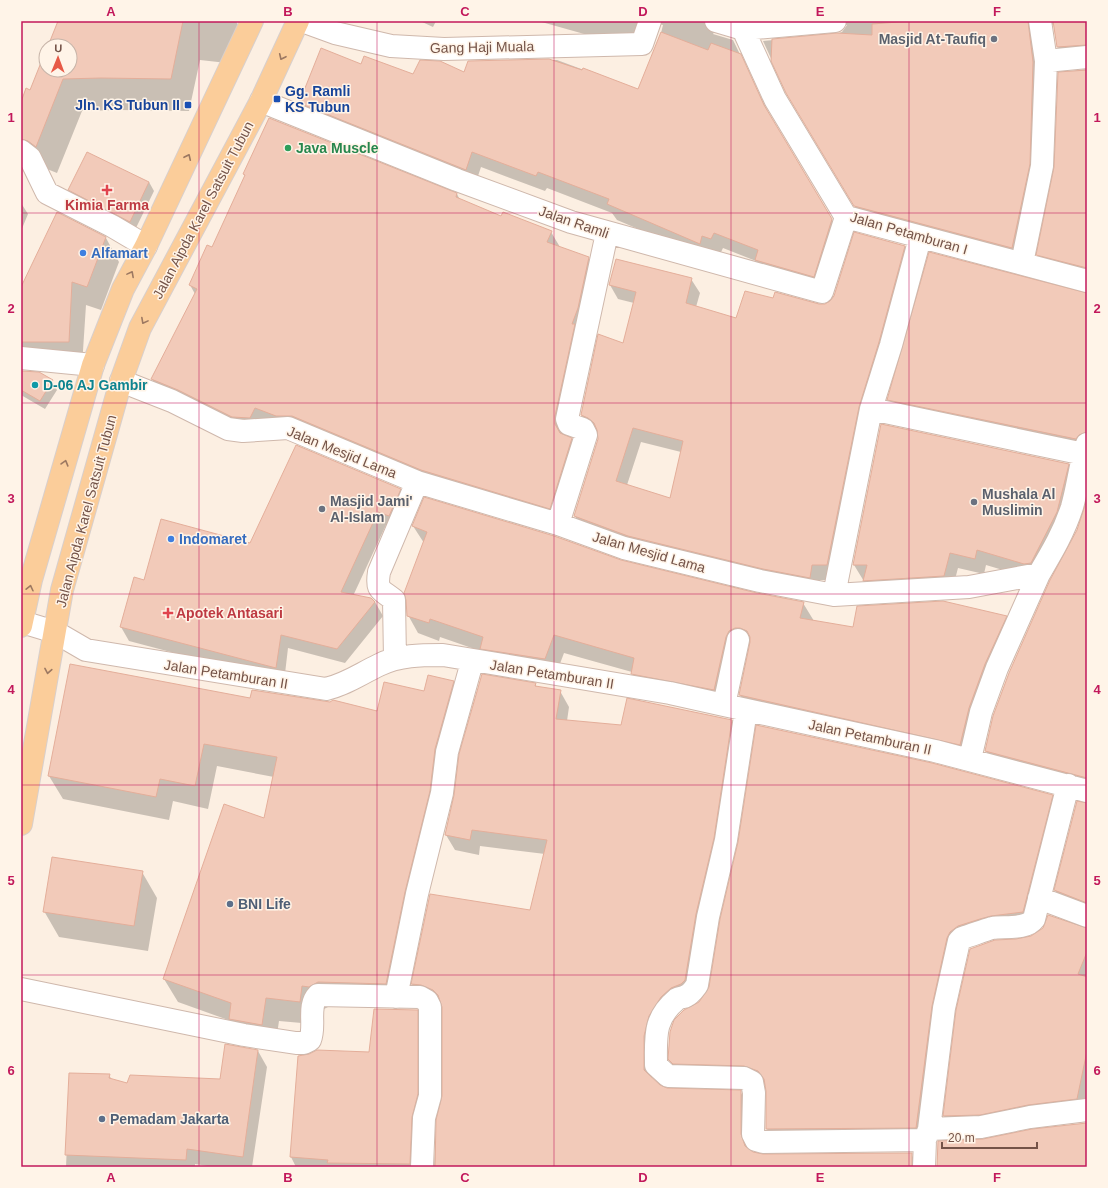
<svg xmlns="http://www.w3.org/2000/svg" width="1108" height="1188" font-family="Helvetica,sans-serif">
<rect width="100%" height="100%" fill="#fcefe2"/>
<path fill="#0003" fill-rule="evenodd" d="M59,21H236L239,27L227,63L200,60L189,111L120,110L82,111L57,173L32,163L21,144V113L46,53V70H70V46H49Z
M420,21H436L433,27Z
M538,21H1087V61L1067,63L1058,47L1054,25L1048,24L1021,264L864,222L787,93L763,41L836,34L842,32L847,25L717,28L713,34L733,40L772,120L841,235L823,292L765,276L756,261L723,248L720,254L709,259L617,220L612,213L547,188L545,191L481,167L475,185L309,119L300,103L361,65L414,75L465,74L469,62L557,60L638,90L659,41L663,25L658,24L634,48Z
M1087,69V282L1047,270L1038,254L1055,167L1059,73Z
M269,119L457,194L460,200L502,218L551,232L560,247L588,258L598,275L564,433V436L571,439L581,456L559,524L303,432L260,434L161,396L152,379L195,294L190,285L212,248L245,177L244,174Z
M149,182L154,191L135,230L75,198L70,190Z
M21,203L28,214L21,231Z
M58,214L106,238L119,262L101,310L86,305L82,366L21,365V289Z
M904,246L913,261L835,580H820L818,592L583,531L575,516L599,439V433L590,429L582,415L623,344L634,303L618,299L610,285L691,279L700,293L696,307L737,319L773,299L825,305ZM641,442L681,452L670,499L627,485Z
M1087,294V452L897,415L888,399Z
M21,372L52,381L57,390L45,409L21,395Z
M882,425L1068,464L1077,480L1033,579L986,565L984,574L958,568L952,591L873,596L854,565Z
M400,489L408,503L397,530L386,525L353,596L375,602L383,616L345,663L288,648L284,682L129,641L121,627L145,581Z
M1087,497V791L995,767L986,751L1082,521Z
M413,526L621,561L757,594L803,603L814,621L854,628L1006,616L1016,634L970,762L750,713L740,695L751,645L745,646L724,707L643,691L632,672L564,653L555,677L440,637L439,641L418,633L408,615L424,543Z
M453,682L467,705L399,1007L332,1005L322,1010L313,1024L279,1021L275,1048L243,1042L231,1021L178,1002L164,979L265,820L274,777L217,766L208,809L173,801L169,820L63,799L49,776L250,699L378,712Z
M535,684L537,687L560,691L569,707L567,721L622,726L731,720L740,736L704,931L680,1004L653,1052L652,1080L659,1086L667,1089L740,1091L749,1107V1151L763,1156L911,1154L919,1167H434L437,1120L443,1096V1006L430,1000H422L412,984L431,895L531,911L545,854L480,846L479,855L455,850L446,835Z
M1052,796L1061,812L1032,928L967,942L925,1144L776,1145L767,1129V1086L754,1082L679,1076L669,1059Z
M1087,804V915L1064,906L1055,890Z
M142,872L157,898L148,951L59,937L44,911Z
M1087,929V1114L953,1132L944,1116L1016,940Z
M416,1010L425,1026L419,1167H296L291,1157L369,1053Z
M258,1051L267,1067L252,1167H214L195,1164V1167H66L70,1074L109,1075L112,1080L128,1084L221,1080Z"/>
<path fill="#f2cab9" stroke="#e4ae9a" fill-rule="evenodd" d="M58,21H183L171,79L101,78L63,79L36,147L28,141L21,139V102L26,88L30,90L46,50V70H70V46H48Z
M911,21H1028L1033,62L1030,164L1012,248L854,206L786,93L771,61L772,39L837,33L872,35V24Z
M1053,21H1087V45L1057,47Z
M661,32L708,50L711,43L741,54L764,105L832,219L814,277L755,260L758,250L714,233L711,239L702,236L700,244L607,204L609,199L538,172L536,176L472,152L466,170L299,103L321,48L361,64L364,56L413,74L420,60L440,61L464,72L468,61L549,59L582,70L583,68L638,89Z
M1087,70V268L1036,255L1054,167L1058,72Z
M269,118L457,193L456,197L501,216L503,212L552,231L547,242L589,257L578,308L572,324H575L555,416V424L560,433L572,438L550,509L421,470L292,416H276L255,408L250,418L232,417L178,390L151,379L197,289L189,285L207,245L212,247L245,175L243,174Z
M87,152L149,182L130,222L68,190Z
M57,212L106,237L87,287L72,282L69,342H21V287Z
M854,232L905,246L879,342L859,407L827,565H812L810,578L763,569L628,536L574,516L598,439L597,430L594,423L588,418L581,415L598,334L623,343L636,292L609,285L616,259L692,278L686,303L736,318L745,291L773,298L775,292L819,304H825L830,301L834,296ZM633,428L683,441L670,498L616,481Z
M929,252L1087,293V432L1079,435L1076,439L887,400Z
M21,371L39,372L53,380L40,401L21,390Z
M881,424L1069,464L1057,512L1031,563L1024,564L977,550L975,559L950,553L944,576L863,581L867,565H853Z
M296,445L401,489L389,516L378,512L341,592L371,598L375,602L337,649L281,635L276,668L120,627L134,577L144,580L161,519L250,543Z
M424,497L554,536L621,560L757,593L804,602L800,618L853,627L857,606L943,601L1007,616L985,664L969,708L960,745L739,695L750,642V637L747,631L740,628H735L729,631L726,637L714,690L631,674L634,658L554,635L545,659L480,649L483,637L430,619L429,623L407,616L406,600L404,593L427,532L412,526Z
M1087,499V778L985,751L993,716L1009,673L1050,580L1077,530Z
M70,664L250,698L252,690L330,702L333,700L377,711L384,682L424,691L428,675L454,681L435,749L430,791L405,892L386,984L318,982L309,987L302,986L300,1002L266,998L262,1025L229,1019L231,1003L163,979L224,804L264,818L277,757L204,744L195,786L160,779L156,797L48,776Z
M482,674L536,683L535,686L561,690L556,719L621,725L627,698L732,720L714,838L696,914L685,980L681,984L671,988L661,997L649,1016L644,1036V1070L660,1085L667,1088L741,1090V1134L745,1146L753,1152L763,1154L912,1153V1167H435L436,1120L442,1096V1007L438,995L433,990L421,985L411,984L430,894L530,910L547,840L472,830L470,840L445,835L454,795L459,754Z
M756,725L932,763L1053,795L1023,912L991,916L980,919L958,926L950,932L947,938L932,1006L916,1128L766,1129V1091L764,1079L758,1071L744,1066L673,1064L668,1059L670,1032L674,1020L684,1010L699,1002L709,987L720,919L738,842Z
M1077,801L1087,803V903L1054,890Z
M52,857L143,871L134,926L43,912Z
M1048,915L1087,928V952L1078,974L1087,977V1051L1077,1099L1028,1105L980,1115L943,1116L956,1010L970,949L995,940L1016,939L1031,936L1043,928Z
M374,1009L418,1010V1094L412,1117L410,1164L327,1163L328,1160L290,1157L298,1056L309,1054L317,1050L369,1052Z
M225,1044L258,1050L243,1157L187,1149L186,1160L65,1155L69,1073L110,1074L109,1078L127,1083L130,1075L220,1079Z
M1087,1123V1167H937L938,1141L983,1139L1032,1129Z"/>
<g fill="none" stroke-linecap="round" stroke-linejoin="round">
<g stroke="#cfb8ac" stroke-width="24">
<path id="minor" d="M302,21L335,33L391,46L444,49L642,44L650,21
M716,21L743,29L835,21
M743,29L775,99L846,217L1087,281
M1046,61L1087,57
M261,101L457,180L571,222L822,292L846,217
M21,151L30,158L47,193L112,226L146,246
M1022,263L1042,166L1046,61L1040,21
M21,358L93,365
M121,381L172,401L228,429L243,431L288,428L417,482L558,524L624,548L760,581L834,595L969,587L1039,574C1052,552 1064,532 1072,507C1078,486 1080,464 1087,444
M871,409L1084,454
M558,524L586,435L583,429L569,424L567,419L607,233
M834,595L871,409L891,345L920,238
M22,622L55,632L86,650L326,689C347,684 360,674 379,665C399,655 421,655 443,655L670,693L724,705L935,751L1087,791
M395,659L394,600C381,589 376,592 379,572L417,482
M724,705L738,640
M746,710L726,840L708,917L697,985C694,989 691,994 686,996C683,998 680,997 677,999C653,1019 656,1037 656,1065L668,1076L744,1078L752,1082L754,1093L753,1134L756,1140L763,1142L925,1140L924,1167
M970,759L981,712L997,668L1039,574
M1039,898L1087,916
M21,989L244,1035L296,1043H304L310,1040C316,1026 307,1006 318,995L420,997L427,1001L430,1007V1096L424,1118L422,1167
M396,997L417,894L442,793L447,752L472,662
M929,1129L944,1008L959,941L962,938C972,935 982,931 992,928C1004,926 1026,930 1034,919L1068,785
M925,1140L929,1129L981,1127L1030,1117L1087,1110"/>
</g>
<g stroke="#d8cfcc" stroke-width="24">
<path id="primary" d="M21,626L31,580L93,365L123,289L146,246L252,21
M21,824L62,590L121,381L140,328L261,101L298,21"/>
</g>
<use href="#minor" stroke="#fff" stroke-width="22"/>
<use href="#primary" stroke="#fbcd9a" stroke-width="22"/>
</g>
<defs><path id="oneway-chevron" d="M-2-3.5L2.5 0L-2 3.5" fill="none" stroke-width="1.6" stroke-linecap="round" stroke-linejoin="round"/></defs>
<g stroke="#9c7861">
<use href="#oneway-chevron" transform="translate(282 57) rotate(115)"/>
<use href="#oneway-chevron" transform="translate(188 157) rotate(-65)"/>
<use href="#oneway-chevron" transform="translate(131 274) rotate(-62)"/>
<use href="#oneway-chevron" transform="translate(144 321) rotate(118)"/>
<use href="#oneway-chevron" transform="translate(65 463) rotate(-74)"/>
<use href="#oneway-chevron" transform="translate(30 588) rotate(-77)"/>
<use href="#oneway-chevron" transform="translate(48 671) rotate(100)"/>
</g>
<path fill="none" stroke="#c2185b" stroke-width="1" stroke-opacity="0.55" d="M199,21V1167M377,21V1167M554,21V1167M731,21V1167M909,21V1167M21,213H1087M21,403H1087M21,594H1087M21,785H1087M21,975H1087"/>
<g fill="#6b7280" stroke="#fff4e8" stroke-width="1.5">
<circle cx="994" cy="39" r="4"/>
<circle cx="974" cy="502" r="4"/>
<circle cx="322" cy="509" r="4"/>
</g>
<g fill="#1a4fb4" stroke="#fff4e8" stroke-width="1.5">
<rect x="273" y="95" width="8" height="8" rx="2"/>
<rect x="184" y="101" width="8" height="8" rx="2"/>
</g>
<circle fill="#2e9e5b" stroke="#fff4e8" stroke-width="1.5" cx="288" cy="148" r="4"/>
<g fill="#e0444e" stroke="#fff4e8" stroke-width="1.5">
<path d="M105 184h4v4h4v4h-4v4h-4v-4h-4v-4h4z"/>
<path d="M166 607h4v4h4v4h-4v4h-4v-4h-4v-4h4z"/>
</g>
<g fill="#3f7fe0" stroke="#fff4e8" stroke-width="1.5">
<circle cx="83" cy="253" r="4"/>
<circle cx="171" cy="539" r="4"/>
</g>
<circle fill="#0f9aa8" stroke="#fff4e8" stroke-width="1.5" cx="35" cy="385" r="4"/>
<g fill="#5c6f8a" stroke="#fff4e8" stroke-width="1.5">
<circle cx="230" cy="904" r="4"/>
<circle cx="102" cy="1119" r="4"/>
</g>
<g text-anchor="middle" stroke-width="3" stroke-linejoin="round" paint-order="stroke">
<g font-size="14" font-weight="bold" fill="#5b616d" stroke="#fff4e8" text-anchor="start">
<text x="986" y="44" text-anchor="end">Masjid At-Taufiq</text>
<text x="982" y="499">Mushala Al<tspan x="982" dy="16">Muslimin</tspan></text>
<text x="330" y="506">Masjid Jami'<tspan x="330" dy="16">Al-Islam</tspan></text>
</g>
<g font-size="14" fill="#745348" stroke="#fff4e8">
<text transform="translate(482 47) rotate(-1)" y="5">Gang Haji Muala</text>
<text transform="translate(203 210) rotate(-62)" y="5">Jalan Aipda Karel Satsuit Tubun</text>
<text transform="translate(574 222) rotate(19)" y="5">Jalan Ramli</text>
<text transform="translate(909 233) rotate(16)" y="5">Jalan Petamburan I</text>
<text transform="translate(342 452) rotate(22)" y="5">Jalan Mesjid Lama</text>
<text transform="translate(86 511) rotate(-75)" y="5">Jalan Aipda Karel Satsuit Tubun</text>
<text transform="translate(649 552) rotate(16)" y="5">Jalan Mesjid Lama</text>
<text transform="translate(226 674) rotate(9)" y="5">Jalan Petamburan II</text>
<text transform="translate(552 674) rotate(9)" y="5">Jalan Petamburan II</text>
<text transform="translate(870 737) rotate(12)" y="5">Jalan Petamburan II</text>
</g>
<g font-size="14" font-weight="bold" fill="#164399" stroke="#fff4e8" text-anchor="start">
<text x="285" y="96">Gg. Ramli<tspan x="285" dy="16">KS Tubun</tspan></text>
<text x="180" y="110" text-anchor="end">Jln. KS Tubun II</text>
</g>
<g font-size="14" font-weight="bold" fill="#27864d" stroke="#fff4e8" text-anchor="start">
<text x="296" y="153">Java Muscle</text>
</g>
<g font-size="14" font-weight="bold" fill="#be3a42" stroke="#fff4e8">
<text x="107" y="210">Kimia Farma</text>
<text x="176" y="618" text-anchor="start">Apotek Antasari</text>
</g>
<g font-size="14" font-weight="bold" fill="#366cbe" stroke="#fff4e8" text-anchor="start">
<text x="91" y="258">Alfamart</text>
<text x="179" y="544">Indomaret</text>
</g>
<g font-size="14" font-weight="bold" fill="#0d838f" stroke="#fff4e8" text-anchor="start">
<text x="43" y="390">D-06 AJ Gambir</text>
</g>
<g font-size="14" font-weight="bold" fill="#4e5e75" stroke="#fff4e8" text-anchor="start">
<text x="238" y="909">BNI Life</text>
<text x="110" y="1124">Pemadam Jakarta</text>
</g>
</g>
<rect width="1108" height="1188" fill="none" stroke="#fff4e8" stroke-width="44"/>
<g transform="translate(58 58) rotate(1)"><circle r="19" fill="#fff4e8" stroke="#c7b4a8"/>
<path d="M0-3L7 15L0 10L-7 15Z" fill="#e75946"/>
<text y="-6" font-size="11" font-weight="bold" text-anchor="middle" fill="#745348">U</text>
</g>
<path d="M942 1142v6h95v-6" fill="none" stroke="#745348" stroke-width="2"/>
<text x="948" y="1142" font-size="12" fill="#745348" stroke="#fff4e8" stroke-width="3" paint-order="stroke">20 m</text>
<rect x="22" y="22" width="1064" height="1144" fill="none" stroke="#c2185b" stroke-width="1.5"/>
<g font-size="13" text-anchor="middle" font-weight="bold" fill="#c2185b">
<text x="111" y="16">A</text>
<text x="288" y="16">B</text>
<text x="465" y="16">C</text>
<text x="643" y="16">D</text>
<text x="820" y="16">E</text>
<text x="997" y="16">F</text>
<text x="11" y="122">1</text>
<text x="1097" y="122">1</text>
<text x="11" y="313">2</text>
<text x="1097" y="313">2</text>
<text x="11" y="503">3</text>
<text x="1097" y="503">3</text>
<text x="11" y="694">4</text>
<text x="1097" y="694">4</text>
<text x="11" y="885">5</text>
<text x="1097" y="885">5</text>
<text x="11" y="1075">6</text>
<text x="1097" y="1075">6</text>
<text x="111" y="1182">A</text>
<text x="288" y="1182">B</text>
<text x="465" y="1182">C</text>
<text x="643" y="1182">D</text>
<text x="820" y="1182">E</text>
<text x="997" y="1182">F</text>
</g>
</svg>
